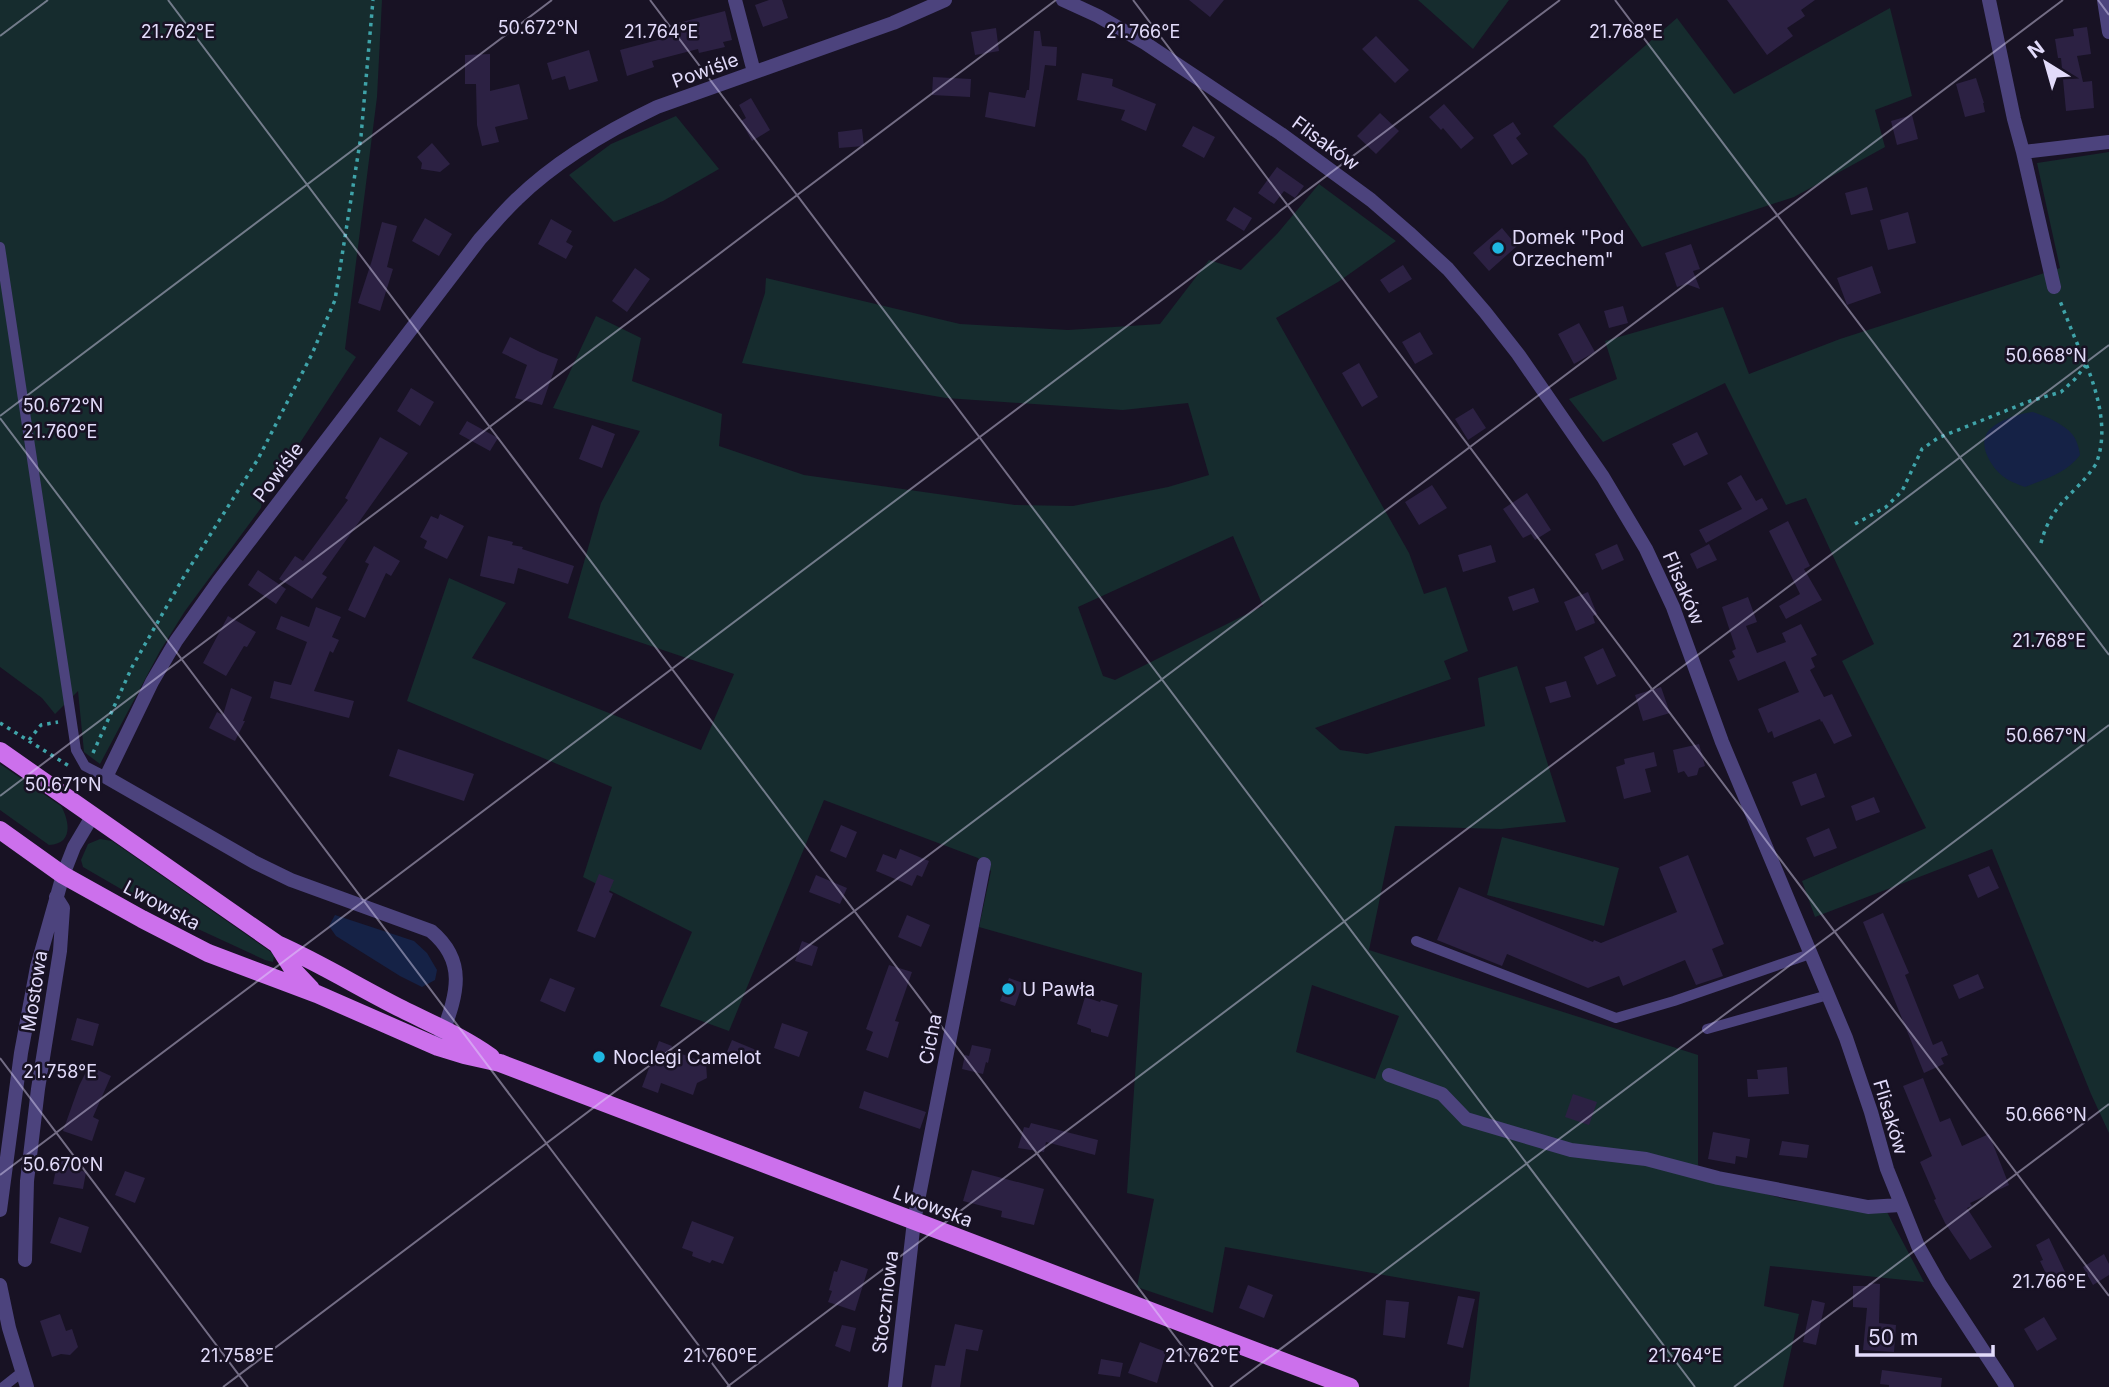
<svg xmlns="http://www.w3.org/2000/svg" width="2109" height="1387" font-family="Inter,sans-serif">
<rect width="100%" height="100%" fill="#181224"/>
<path fill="#162c2e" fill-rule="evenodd" d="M0,0H382L377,97L345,349L356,357L262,501L261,508L185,611L160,651L100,764L84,752L78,691L55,714L42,698L0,667Z
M1418,0H1509L1473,49Z
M1890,8L1912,96L1875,110L1885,147L1794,197L1642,247L1585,158L1553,126L1677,18L1734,94Z
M676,116L719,169L663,201L614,222L569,175L611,144Z
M2109,152V1133L2091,1094L1992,849L1815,917L1802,881L1926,828L1842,661L1874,644L1806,498L1786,505L1725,383L1603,442L1569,399L1617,379L1605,341L1723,307L1749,374L1840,339L2060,268L2037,163Z
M1319,184L1396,241L1338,282L1276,318L1409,553L1424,594L1446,587L1468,651L1444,661L1451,679L1315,728L1340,750L1367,754L1485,726L1478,678L1517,666L1566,822L1501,829L1395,826L1369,950L1698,1055V1165L1695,1175L1788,1200L1887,1212L1924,1282L1770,1266L1764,1306L1799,1314L1783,1387H1469L1480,1292L1225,1247L1213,1313L1137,1287L1154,1199L1127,1193L1142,973L979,927L991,871L978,858L824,800L729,1031L660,1006L692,932L583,877L612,787L407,701L449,578L506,603L472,658L701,750L734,674L568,618L601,503L640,431L553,408L596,316L641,338L632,381L722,414L719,446L804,475L1015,505L1073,506L1168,487L1209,475L1188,403L1123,410L946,398L742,363L765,293L766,278L960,324L1068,330L1160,324L1209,260L1241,270L1277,234ZM1233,536L1263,606L1115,680L1103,676L1078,607ZM1312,985L1399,1016L1375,1079L1296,1052Z
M0,764L61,806C70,822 73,844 49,845L0,810Z
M1502,837L1619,868L1604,926L1487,895Z
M100,839L112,841L271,952L274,956L273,962L265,960L159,911L83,867L81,860L88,844Z"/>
<path fill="#152246" d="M2033,412C2045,416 2064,424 2072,434C2077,440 2079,448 2080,455C2067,473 2045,479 2025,487C2018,484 2010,482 2004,477C1993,469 1978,447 1987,433C1995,421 2020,413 2033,412Z
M335,915L414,941L427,953L437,970L435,980L422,987L400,976L336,936L329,926Z"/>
<path fill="#2c2143" d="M769,0H782L788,18L763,27L755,5Z
M1189,0H1224L1210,17Z
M1727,0H1815L1801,10L1805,16L1787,28L1793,36L1767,55Z
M725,11L732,40L723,42L725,47L699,53L698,49L652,61L654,67L627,76L620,50L669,37L667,31L671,30L670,25Z
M2087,27L2091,54L2077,56L2083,82L2092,81L2094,108L2066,111L2061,58H2058L2055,39L2074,36L2073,29Z
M996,28L999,51L975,55L971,32Z
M1034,31H1040L1042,46L1057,47L1056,66L1045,65L1035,127L985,117L989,92L1025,98L1027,90H1029Z
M1376,36L1409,70L1395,83L1362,49Z
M589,50L598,81L569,90L565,76L552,80L547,63Z
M490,54V91L519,84L528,119L495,127L499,142L482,146L477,125L476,84H465V55Z
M1082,73L1113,79L1112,86L1156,104L1146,131L1121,120L1125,110L1077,100Z
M933,77L971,79L970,97L932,95Z
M1976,78L1984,103H1983L1985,112L1965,117L1956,84Z
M751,98L770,130L752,141L741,121L746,118L739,105Z
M1444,104L1474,138L1461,149L1443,128L1441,130L1429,117Z
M1380,113L1399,131L1376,154L1357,136Z
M1912,115L1918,139L1897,145L1891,121Z
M1513,122L1521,134L1516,138L1528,154L1512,165L1493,135Z
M1193,126L1215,137L1204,158L1182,146Z
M862,129L864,146L839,148L838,132Z
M432,143L450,164L440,172L421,169L422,163L417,157Z
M1277,167L1304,186L1295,198L1284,191L1274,204L1258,193Z
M1867,187L1873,210L1851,215L1845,193Z
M1234,207L1252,218L1244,231L1226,220Z
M1908,212L1916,243L1888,250L1880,220Z
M425,218L452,234L439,256L412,241Z
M551,219L572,231L566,242L573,246L566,259L538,244Z
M382,222L397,226L387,267L393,269L380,311L358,303L372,260Z
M1502,228L1517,246L1489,271L1473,253Z
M1691,244L1700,269L1693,271L1700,289L1686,284L1677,287L1665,253Z
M1403,265L1412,279L1389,293L1380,280Z
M1872,266L1881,293L1847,305L1837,278Z
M635,268L650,279L627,312L612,301Z
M1623,306L1628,323L1609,328L1604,311Z
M1579,323L1595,352L1574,364L1558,334Z
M1420,332L1433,354L1415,364L1402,342Z
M510,337L540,352L558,359L542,405L515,398L527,365L502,353Z
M1359,363L1378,397L1362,407L1342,373Z
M411,388L434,402L420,426L397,411Z
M1473,408L1486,428L1468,440L1455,419Z
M467,421L498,438L490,451L459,434Z
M592,425L615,434L602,468L579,459Z
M1697,432L1708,454L1684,466L1672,444Z
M380,437L408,453L322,574L327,577L312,599L279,579L295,556L303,561L348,500L345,498Z
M1741,475L1756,501L1762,498L1768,509L1706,543L1699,530L1742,509L1727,483Z
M1432,485L1447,508L1419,525L1405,502Z
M1527,493L1551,530L1535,540L1531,534L1523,538L1503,509Z
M440,514L464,526L447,559L424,548L427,541L420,537L431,516L438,519Z
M1788,521L1810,566L1804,569L1822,600L1786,619L1779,606L1800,594L1769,531Z
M488,536L513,542L512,545L523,547L522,549L574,566L568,584L518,568L514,584L480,576Z
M1617,544L1624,560L1602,570L1595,554Z
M1709,544L1717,560L1697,569L1690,554Z
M1491,545L1496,562L1463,572L1458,555Z
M374,546L400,561L391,576L386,573L365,618L348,610L369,564L365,562Z
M258,570L286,589L276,604L248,585Z
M1534,588L1539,602L1513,611L1508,597Z
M1588,592L1597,614L1593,616L1595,623L1576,631L1564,602Z
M1748,597L1757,622L1746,626L1757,653L1786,642L1782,633L1801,624L1817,655L1811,658L1815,667L1810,670L1824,697L1832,694L1852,736L1834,744L1822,721L1821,722L1820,719L1774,738L1772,731L1768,733L1758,709L1799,692L1785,661L1738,681L1729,660L1735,657L1732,651L1736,649L1722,607Z
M316,607L341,617L332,637L339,640L333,653L330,651L314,691L354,701L349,718L270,698L274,681L291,685L307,642L276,629L281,616L309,627Z
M228,616L256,632L247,647L244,646L226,676L203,663Z
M1603,648L1616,676L1597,685L1584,657Z
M1566,681L1571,697L1550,703L1545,687Z
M1661,687L1670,713L1643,721L1635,695Z
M231,688L252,697L243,721H245L235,741L209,728L217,712L223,715Z
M1699,744L1705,766L1699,768L1697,775L1688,777L1684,771L1678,773L1673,750Z
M398,749L474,774L464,801L389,776Z
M1654,752L1657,766L1645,769L1651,792L1624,799L1616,767L1625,764L1624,759Z
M1816,773L1825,797L1801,806L1792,782Z
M1874,797L1880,812L1856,821L1851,806Z
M841,825L857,832L846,858L830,851Z
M1829,828L1837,848L1814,857L1806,838Z
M900,849L929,861L922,877L917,875L912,886L876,871L883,854L896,859Z
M1688,855L1724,944L1712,949L1723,976L1696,985L1685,960L1623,986L1619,976L1588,988L1507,954L1502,966L1437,940L1459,887L1593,942L1594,940L1601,943L1677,912L1659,867Z
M1989,866L1999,888L1978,898L1968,875Z
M599,874L614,880L609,892L613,894L595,938L577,931Z
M816,875L847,888L840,904L809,892Z
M1883,913L1909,973L1905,975L1933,1045L1942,1041L1948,1055L1941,1058L1944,1064L1924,1073L1863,922Z
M907,915L930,925L921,947L898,937Z
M802,941L818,947L812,966L795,961Z
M889,965L912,972L895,1021L899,1022L888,1058L866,1050L873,1032L866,1029Z
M1978,974L1984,988L1959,999L1953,985Z
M550,978L575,988L565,1012L540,1001Z
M1009,978L1023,983L1015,1006L1000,1001Z
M1085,997L1100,1002L1101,1000L1118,1005L1108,1037L1091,1032V1029L1077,1024Z
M77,1018L99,1024L93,1046L71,1040Z
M782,1023L808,1032L799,1057L774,1048Z
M732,1040L756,1050L750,1064L726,1054Z
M659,1041L672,1046L671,1050L706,1063L707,1078L697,1083L693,1095L661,1083L658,1093L642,1087Z
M972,1045L991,1049L988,1063L986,1062L983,1074L962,1069L965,1055L969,1056Z
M89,1066L111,1076L93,1117L99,1120L92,1141L63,1131L79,1086Z
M1787,1067L1789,1094L1748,1097L1747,1079H1758L1757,1070Z
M1923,1078L1940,1122L1950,1118L1962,1146L1989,1134L2009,1185L1970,1203L1972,1206L1967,1208L1992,1247L1970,1260L1945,1223L1934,1200L1936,1199L1920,1162L1932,1156L1903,1086Z
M864,1091L926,1112L920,1129L859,1108Z
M1573,1094L1597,1102L1589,1125L1565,1117Z
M1031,1123L1098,1140L1095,1155L1046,1142L1044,1152L1018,1148L1024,1127L1029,1128Z
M1713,1132L1750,1139L1747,1158L1736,1156L1735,1164L1708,1159Z
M1782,1141L1809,1145L1807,1158L1779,1155Z
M58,1159L81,1163L79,1170L86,1172L83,1189L53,1184Z
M972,1170L1044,1189L1034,1225L1001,1217L1002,1211L963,1201Z
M125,1171L145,1178L135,1203L115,1195Z
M59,1217L89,1227L81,1253L50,1243Z
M692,1221L734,1237L723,1264L712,1260L710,1263L692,1256L693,1252L682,1248Z
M2049,1238L2065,1272L2049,1280L2040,1261L2043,1260L2036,1245Z
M2104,1254L2109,1264V1275L2093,1285L2083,1267Z
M841,1260L868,1269L855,1311L828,1302L832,1291L829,1290L834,1271L837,1272Z
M1869,1283L1880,1284L1879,1323L1896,1325L1894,1352L1863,1350L1867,1308L1853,1307V1286H1868Z
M1248,1285L1273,1295L1264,1318L1239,1308Z
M1458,1296L1475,1299L1463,1348L1447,1344Z
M1386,1300L1409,1302L1405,1338L1383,1335Z
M1812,1300L1825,1303L1816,1345L1803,1342Z
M60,1314L66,1331L72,1329L78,1347L70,1355L61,1354L52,1357L40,1321Z
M2044,1317L2057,1339L2037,1351L2024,1329Z
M955,1324L983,1330L978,1351L966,1349L960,1387H931L935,1365L945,1366Z
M842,1325L856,1328L850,1352L835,1346Z
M1140,1342L1166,1352L1157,1383L1128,1373Z
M1101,1359L1123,1363L1120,1377L1098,1374Z
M1882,1370L1942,1378L1941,1387H1889V1385L1880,1384Z"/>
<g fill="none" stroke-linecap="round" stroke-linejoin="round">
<path stroke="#3fa3a9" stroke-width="3.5" stroke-dasharray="3.5 5" stroke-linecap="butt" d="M1855,524L1886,507L1902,491L1922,449L1938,438L2030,401L2061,392L2075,379L2086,365
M2041,543C2052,501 2075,496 2096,464C2109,431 2098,394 2085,361C2076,342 2068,321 2060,301
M0,723L69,766
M29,740L41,725L58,722
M93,753L132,667L183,578L258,459L312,354L335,300L361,136L373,0"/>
<path stroke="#4c437d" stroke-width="10" d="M0,247L76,750L85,766L106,777
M1416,941L1616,1018L1674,1001L1810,954
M1707,1029L1828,995
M3,1387L22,1372"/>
<path stroke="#4c437d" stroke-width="14" d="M735,0L754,72
M1063,0L1098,16L1145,43L1281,134L1371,200L1409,233L1448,269L1485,312L1518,354L1603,477L1646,549L1673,607L1722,742L1846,1038L1871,1112L1887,1169L1918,1246L1939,1283L2007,1387
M1989,0L2014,119L2023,152L2109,142
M2104,0L2109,32
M2023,152L2054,287
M438,1047C452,1004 473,966 431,931L291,880L254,862L106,777L152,682L176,641L218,582L480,239C492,226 504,211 517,199C557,160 607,131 657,107L893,23L945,0
M1389,1075L1442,1094L1466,1119L1571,1150L1646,1159L1718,1178L1868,1207L1900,1205
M0,1210L21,1053L37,967L63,875L74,847L93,815
M25,1260L27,1181L38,1089L60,951L63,908L56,897
M0,1285L9,1328L27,1387
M895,1387L914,1221L984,864"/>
<path stroke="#cc70ec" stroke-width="18" d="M0,751L277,944C320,963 360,988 402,1009C432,1024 463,1037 491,1057
M0,830L63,875L142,919L208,953L317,994L438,1047L464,1055L500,1063L1350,1387
M277,944L294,971L311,989"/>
</g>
<path fill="none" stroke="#e2dbfa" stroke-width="2" stroke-opacity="0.45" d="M168,0L1213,1387M650,0L1695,1387M1133,0L2109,1296M1615,0L2109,655M2098,0L2109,15M0,36L48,0M0,416L552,0M0,418L730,1387M0,796L1056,0M0,1058L248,1387M0,1175L1560,0M223,1387L2063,0M727,1387L2109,345M1230,1387L2109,725M1734,1387L2109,1104"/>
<g fill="#1fb7e1" stroke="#181224" stroke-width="2.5">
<circle cx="1498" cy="248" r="7"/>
<circle cx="1008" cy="989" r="7"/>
<circle cx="599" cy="1057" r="7"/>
</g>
<g text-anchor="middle" stroke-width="5" stroke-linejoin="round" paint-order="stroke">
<g font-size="19" fill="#e2dbfa" stroke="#181224">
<text transform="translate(705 70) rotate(-20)" y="7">Powiśle</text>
<text transform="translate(1326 143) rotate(36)" y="7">Flisaków</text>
<text transform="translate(278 472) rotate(-53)" y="7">Powiśle</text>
<text transform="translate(1684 588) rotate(67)" y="7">Flisaków</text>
<text transform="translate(162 905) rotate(28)" y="7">Lwowska</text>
<text transform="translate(34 991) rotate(-81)" y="7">Mostowa</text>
<text transform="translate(930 1039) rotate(-79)" y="7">Cicha</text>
<text transform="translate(1891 1117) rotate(73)" y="7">Flisaków</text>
<text transform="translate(933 1206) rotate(21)" y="7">Lwowska</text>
<text transform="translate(885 1302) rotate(-83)" y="7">Stoczniowa</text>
</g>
<g font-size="19" fill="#e2dbfa" stroke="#181224" text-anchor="start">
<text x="1512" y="244">Domek "Pod<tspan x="1512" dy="22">Orzechem"</tspan></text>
<text x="1022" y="996">U Pawła</text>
<text x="613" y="1064">Noclegi Camelot</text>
</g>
</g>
<g font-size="18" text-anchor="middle" fill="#e2dbfa" stroke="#181224" stroke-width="5" stroke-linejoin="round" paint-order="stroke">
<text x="538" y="34">50.672°N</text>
<text x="178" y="38">21.762°E</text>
<text x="661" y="38">21.764°E</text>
<text x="1143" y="38">21.766°E</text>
<text x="1626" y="38">21.768°E</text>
<text x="2046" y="362">50.668°N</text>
<text x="63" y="412">50.672°N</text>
<text x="60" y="438">21.760°E</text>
<text x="2049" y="647">21.768°E</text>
<text x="2046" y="742">50.667°N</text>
<text x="63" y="791">50.671°N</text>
<text x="60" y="1078">21.758°E</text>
<text x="2046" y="1121">50.666°N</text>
<text x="63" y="1171">50.670°N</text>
<text x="2049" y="1288">21.766°E</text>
<text x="237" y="1362">21.758°E</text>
<text x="720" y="1362">21.760°E</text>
<text x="1202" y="1362">21.762°E</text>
<text x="1685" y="1362">21.764°E</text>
</g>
<g transform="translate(2046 63) rotate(323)" stroke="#181224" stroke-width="5" paint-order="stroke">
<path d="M0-5L12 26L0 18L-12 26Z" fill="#e2dbfa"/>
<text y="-10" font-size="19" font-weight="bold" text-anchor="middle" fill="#e2dbfa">N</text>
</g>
<path d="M1857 1345v10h136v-10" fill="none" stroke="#e2dbfa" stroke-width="3.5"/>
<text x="1868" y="1345" font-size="21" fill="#e2dbfa" stroke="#181224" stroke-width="5" paint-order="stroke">50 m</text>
</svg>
